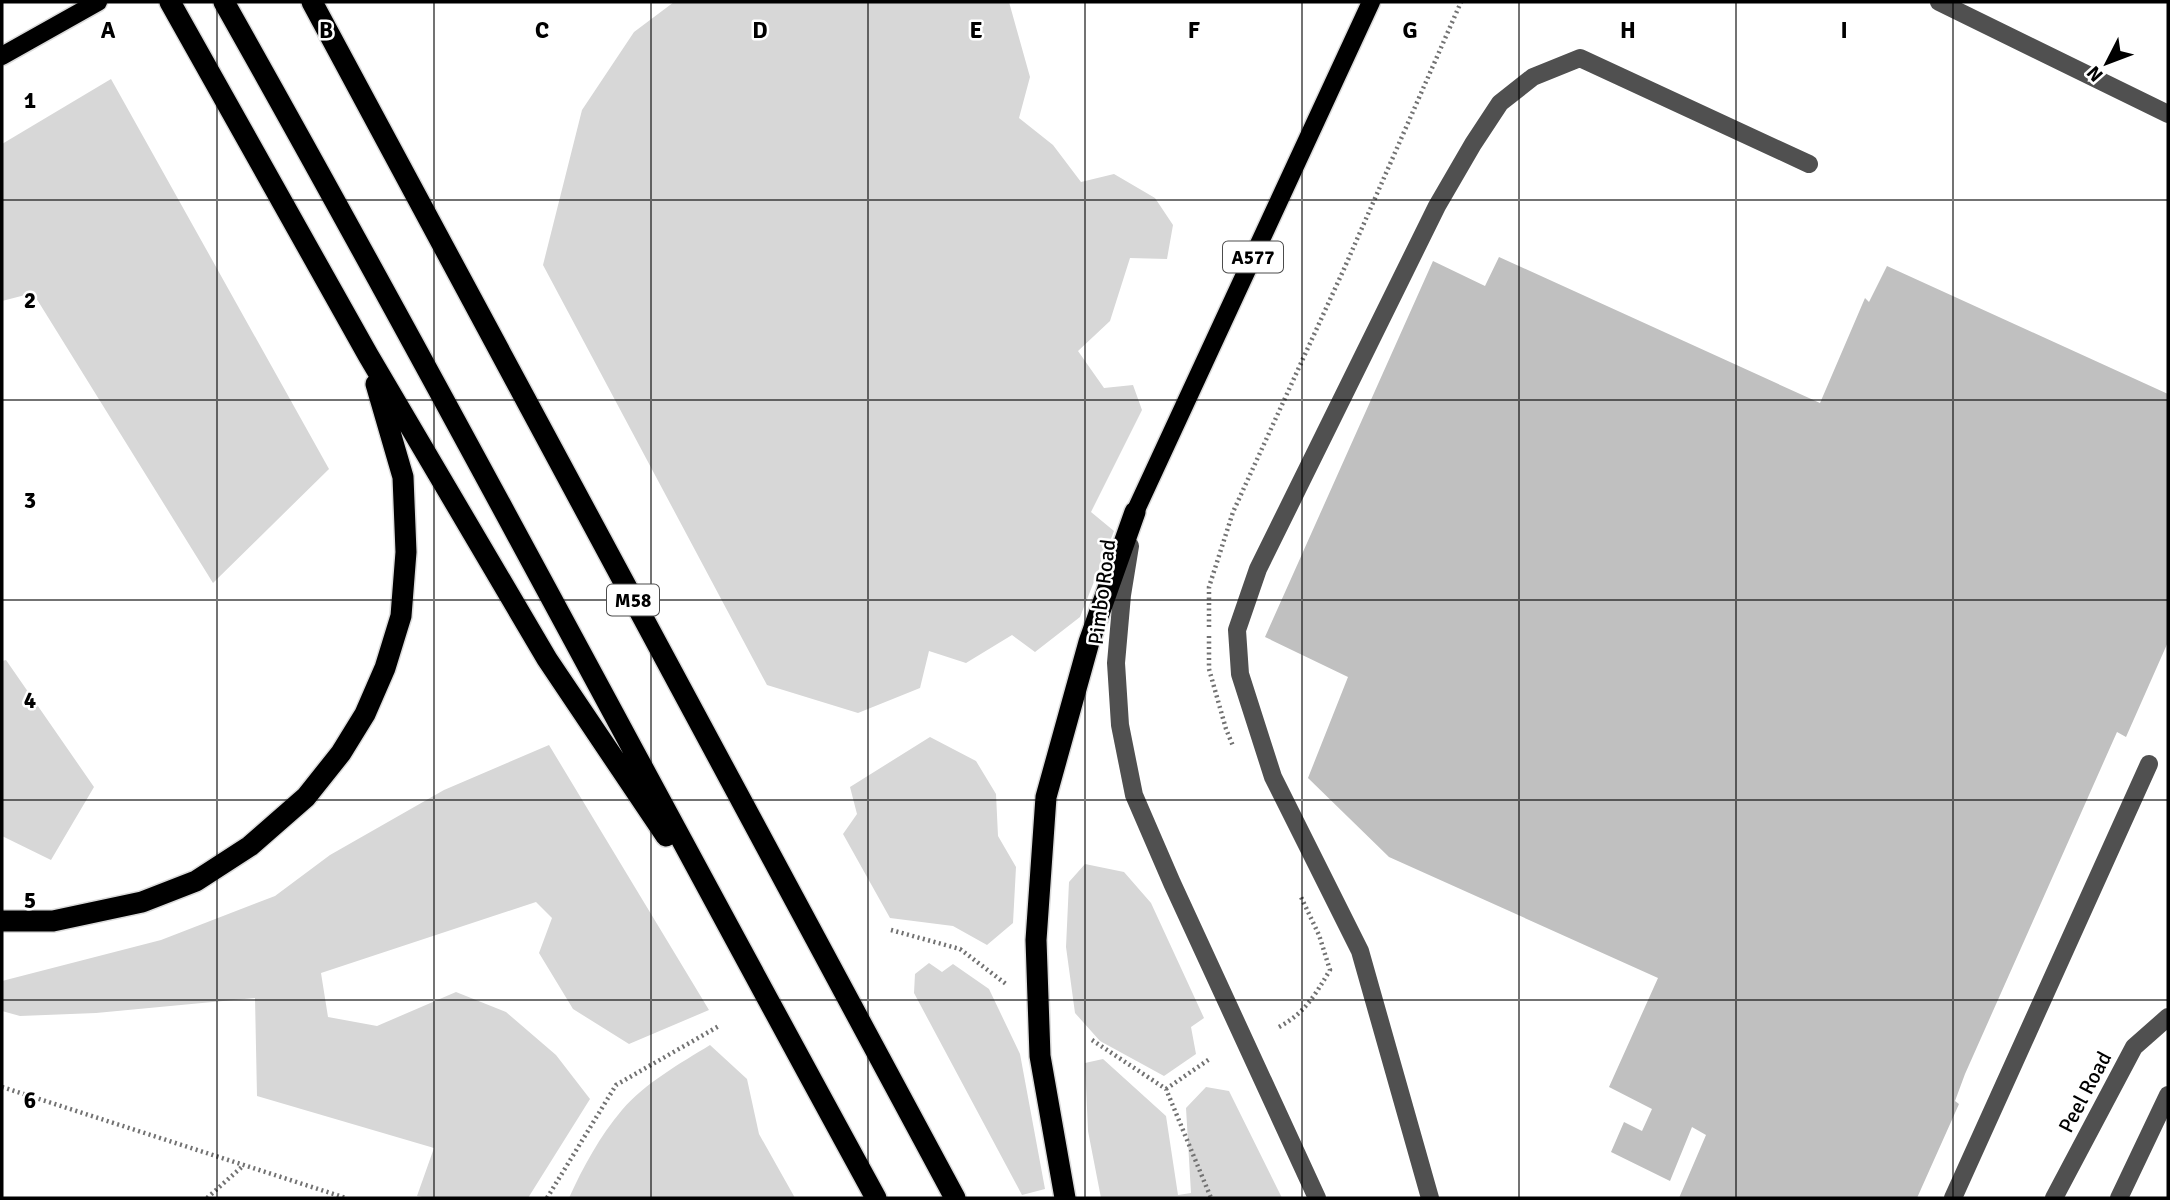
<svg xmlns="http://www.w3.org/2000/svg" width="2170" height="1200" font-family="Signika,sans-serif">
<rect width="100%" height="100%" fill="#fff"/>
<path fill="#d7d7d7" d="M674,2H1009L1030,77L1019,118L1053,145L1081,182L1114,174L1155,198L1173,225L1167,259L1130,258L1110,321L1078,351L1104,388L1133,385L1142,410L1091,512L1114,531L1080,617L1035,652L1012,635L966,663L929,651L920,688L858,713L767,685L543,265L582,110L634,32Z
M111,79L329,469L213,583L33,293L2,301V144Z
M6,660L94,787L51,860L2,836V661Z
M930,737L976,761L996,794L998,836L1016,867L1013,923L987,945L953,926L890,918L843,834L857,814L850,787Z
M549,745L709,1010L629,1044L573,1009L539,953L552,918L536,902L321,973L328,1017L377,1026L456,992L506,1012L556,1055L590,1099L528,1198H427L417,1196L434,1148L257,1096L255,998L96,1013L20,1016L2,1011V981L161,940L275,896L330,855L444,790Z
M1085,864L1124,872L1151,903L1204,1018L1191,1027L1196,1054L1164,1076L1100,1041L1075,1013L1066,947L1069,882Z
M929,963L942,972L953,964L989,989L1020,1054L1045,1189L1022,1195L914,993L915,974Z
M710,1045L747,1079L759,1134L795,1198H569C583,1167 600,1136 622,1110C645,1083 681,1063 710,1045Z
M1103,1059L1166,1116L1178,1195L1191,1193L1186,1108L1206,1087L1229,1091L1282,1198H1101L1088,1131L1085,1063Z"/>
<path fill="#c0c0c0" d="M1499,257L1820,403L1865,298L1869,302L1887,266L2168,394V642L2126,737L2117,732L1965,1074L1955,1101L1959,1104L1917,1198H1679L1706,1135L1692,1127L1670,1181L1611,1152L1624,1122L1642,1131L1652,1109L1609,1087L1658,978L1389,857L1308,778L1348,677L1265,637L1433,261L1485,286Z"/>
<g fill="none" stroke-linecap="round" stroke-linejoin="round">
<g stroke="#dbdbdb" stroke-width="21">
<path id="major" d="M2,56L98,2
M1135,512L1371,2"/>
</g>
<g stroke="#dbdbdb" stroke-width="24">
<path id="highway" d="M170,2L368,355L547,659L666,836
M224,2C447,398 658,800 876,1198
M312,2L955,1198
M2,921H53L142,902L196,881L250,846L306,797L341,753L365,714L385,668L401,616L406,552L403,477L376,384
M1065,1198L1040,1056L1036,940L1046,797L1089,642L1135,512"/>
</g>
<path stroke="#727272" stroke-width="4.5" stroke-dasharray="2 3.5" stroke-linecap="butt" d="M1209,627V587L1233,512L1344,269L1461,2
M1209,636V669L1226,729L1233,746
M891,930L960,949L1006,984
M1279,1027C1305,1013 1315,995 1330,970L1319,935L1301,897
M1092,1040L1166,1089L1211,1198
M2,1087L346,1198
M1166,1089L1211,1058
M207,1198L244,1165
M547,1198L616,1085L719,1026"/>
<path stroke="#505050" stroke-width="18" d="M1939,2L2168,114
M1130,546L1122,595L1116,663L1120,725L1134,795L1172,883L1317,1198
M1430,1198L1360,951L1273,777L1240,674L1237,630L1258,569L1437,206L1473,144L1500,103L1533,77L1580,58L1809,164
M1953,1198L2149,764
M2054,1198L2134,1047L2168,1017
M2119,1198L2168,1095"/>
<use href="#major" stroke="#000" stroke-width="18"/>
<use href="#highway" stroke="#000" stroke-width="21"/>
</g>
<path fill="none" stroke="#000" stroke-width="2" stroke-opacity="0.55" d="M217,2V1198M434,2V1198M651,2V1198M868,2V1198M1085,2V1198M1302,2V1198M1519,2V1198M1736,2V1198M1953,2V1198M2,200H2168M2,400H2168M2,600H2168M2,800H2168M2,1000H2168"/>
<g text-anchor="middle" stroke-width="5" stroke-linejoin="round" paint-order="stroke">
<g fill="#fff" stroke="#4c4c4c" stroke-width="2">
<rect x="1223" y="241.5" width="60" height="31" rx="5"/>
<rect x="607" y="584.5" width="52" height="31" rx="5"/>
</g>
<g font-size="19" font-weight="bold" fill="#000">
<text x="1253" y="264">A577</text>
<text x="633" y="607">M58</text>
</g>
<g font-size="21" fill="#000" stroke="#fff">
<text transform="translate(1102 592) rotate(-83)" y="7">Pimbo Road</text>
<text transform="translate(2085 1092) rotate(-62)" y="7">Peel Road</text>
</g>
</g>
<g font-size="23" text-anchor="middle" font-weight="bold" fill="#000" stroke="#fff" stroke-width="5" stroke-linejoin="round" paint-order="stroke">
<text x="108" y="38">A</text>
<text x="326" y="38">B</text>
<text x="542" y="38">C</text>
<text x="760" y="38">D</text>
<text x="976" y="38">E</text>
<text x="1194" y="38">F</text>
<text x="1410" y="38">G</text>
<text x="1628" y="38">H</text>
<text x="1844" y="38">I</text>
<text x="30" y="108">1</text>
<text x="30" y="308">2</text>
<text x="30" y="508">3</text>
<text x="30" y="708">4</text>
<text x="30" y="908">5</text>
<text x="30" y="1108">6</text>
</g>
<rect width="2170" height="1200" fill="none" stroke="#000000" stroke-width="7"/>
<g transform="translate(2107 63) rotate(228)" stroke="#ffffff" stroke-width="5" paint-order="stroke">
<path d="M0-5L12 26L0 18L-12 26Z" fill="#000000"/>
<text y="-10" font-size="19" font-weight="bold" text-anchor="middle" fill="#000000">N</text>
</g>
</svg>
